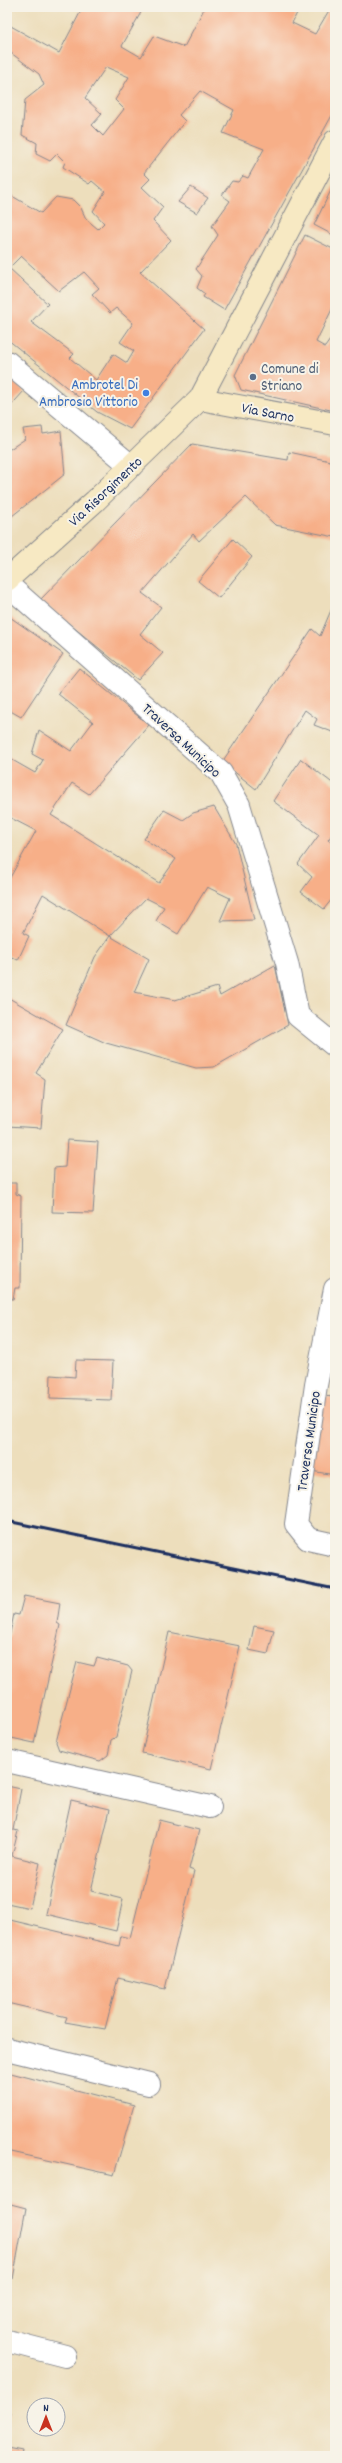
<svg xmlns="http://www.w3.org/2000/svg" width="342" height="2463" font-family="Dekko,sans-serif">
<rect width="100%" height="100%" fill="#f7f3e8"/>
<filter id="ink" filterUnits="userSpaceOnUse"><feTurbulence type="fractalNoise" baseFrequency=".025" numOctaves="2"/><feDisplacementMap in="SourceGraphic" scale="8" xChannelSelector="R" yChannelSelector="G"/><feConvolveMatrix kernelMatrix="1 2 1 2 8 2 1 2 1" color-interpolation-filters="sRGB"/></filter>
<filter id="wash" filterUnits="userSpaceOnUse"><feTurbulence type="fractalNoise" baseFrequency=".012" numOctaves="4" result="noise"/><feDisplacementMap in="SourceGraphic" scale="16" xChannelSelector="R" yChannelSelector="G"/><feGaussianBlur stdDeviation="0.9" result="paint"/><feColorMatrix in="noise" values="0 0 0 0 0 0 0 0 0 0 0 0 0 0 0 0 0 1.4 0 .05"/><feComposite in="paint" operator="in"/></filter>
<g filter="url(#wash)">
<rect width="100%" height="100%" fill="#eddebc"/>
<g id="blocks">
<path fill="#f7af88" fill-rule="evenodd" d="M83,7H144L122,46L141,57L154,36L184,47L205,7H300L292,23L315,34L331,7H335V110L224,310L203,297L205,294L197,288L202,276L196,269L218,235L212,226L230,201L222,195L232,181L238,182L243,176L248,178L264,149L223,133L234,110L200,91L179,115L185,121L144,173L150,179L142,187L163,207L153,221L171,240L140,272L204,329L130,429L97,412L7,339V193L41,213L56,197L73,200L81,208L86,219L98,229L104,223L93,211L105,192L92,181L89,184L63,167L65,162L57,154L50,161L36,154L37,143L22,135L25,100L44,85L39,74L7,50L9,25L59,53ZM106,67L129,77L115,100L124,109L103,136L92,125L102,114L85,98ZM21,256L59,291L84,272L99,288L92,294L110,313L116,308L133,323L120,342L134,351L127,363L113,354L96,380L70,358L74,354L31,322L48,304L9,268Z
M335,182V236L314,225Z
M191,187L208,198L197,213L178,202Z
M305,235L335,250V303L316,342L325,347L330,340L335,342V411L241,390L235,375Z
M7,376L24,391L7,410Z
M42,427L43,434L61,431L65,474L7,520V451L25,439L23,429Z
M192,444L288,460L289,452L335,462V537L275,525L246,497L199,541L193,534L142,593L161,607L140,634L163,653L138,680L40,600Z
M233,539L252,557L219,598L198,581Z
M335,601V733L314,725L317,719L305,710L256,789L222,762L312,629L320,636Z
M7,615L63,654L21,717L7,709Z
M79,668L149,725L89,794L72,783L51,815L159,883L176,859L144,839L164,810L183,820L193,813L214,807L236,844L254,920L220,921L230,898L207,887L178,934L156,921L164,907L146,898L110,936L43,894L23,933L29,936L18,960L7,955V883L36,831L7,816V757L35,773L43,760L32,754L39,730L71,751L93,722L58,694Z
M301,759L335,785V830L328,840L335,845V901L332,899L324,909L301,892L312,877L298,864L319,835L273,801Z
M110,936L149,959L134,992L175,1000L217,987L220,996L275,965L288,1025L214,1067L196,1068L106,1043L66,1025L95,957Z
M7,997L63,1029L36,1073L45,1079L41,1128L7,1126Z
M67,1140L98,1142L93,1213L52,1212L54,1168L65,1167Z
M7,1183H16V1194L21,1196L20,1288H15L13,1299H7Z
M76,1360L113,1361L111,1400L50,1398L51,1375L75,1377Z
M322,1396L335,1397V1475L311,1471Z
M24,1596L60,1603L57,1623L60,1625L34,1743L7,1737V1647L14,1614L19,1615Z
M254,1626L274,1630L268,1654L249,1650Z
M169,1632L240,1646L211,1769L142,1753Z
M97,1658L128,1666L132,1671L116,1737L111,1740L108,1755L100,1761L59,1750L56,1742L77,1662L94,1666Z
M7,1786L21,1789L13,1830L18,1831L12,1856L40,1863L30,1908L7,1903Z
M71,1800L110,1809L91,1891L123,1899L116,1931L46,1914Z
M159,1820L199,1830L189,1869L194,1871L165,1989L118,1978L105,2029L65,2022L67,2017L7,2003V1933L10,1920L119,1946L121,1936L130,1938Z
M7,2072L134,2105L114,2175L7,2151Z
M7,2203L26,2208L13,2279L7,2277Z
M7,2413H10L8,2422H7Z
M7,2448L22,2451L21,2456H7Z"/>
</g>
</g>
<g filter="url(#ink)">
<use href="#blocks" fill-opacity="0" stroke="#84868d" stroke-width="1"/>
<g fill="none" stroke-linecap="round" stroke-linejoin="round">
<g stroke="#84868d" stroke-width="24">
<path id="street" d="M7,362L131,466
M7,584L221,773L239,805L287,963L298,1016L335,1046
M335,1289L316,1385L296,1524L308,1539L335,1545
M7,1761L210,1807
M7,2049L149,2084
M7,2341L65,2356"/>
</g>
<g stroke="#84868d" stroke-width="24">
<path id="secondary" d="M200,399L335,424
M7,580L95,501L200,399L335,141"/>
</g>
<use href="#street" stroke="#fff" stroke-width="22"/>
<use href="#secondary" stroke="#f7e9c3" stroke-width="22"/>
<path stroke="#1b2f5e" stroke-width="3" d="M7,1521L335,1589"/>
</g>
</g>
<circle fill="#5c6f8a" stroke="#f7f3e8" stroke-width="1.5" cx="253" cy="377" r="4"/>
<circle fill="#3f7fe0" stroke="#f7f3e8" stroke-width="1.5" cx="146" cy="393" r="4"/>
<g text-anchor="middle" stroke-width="4" stroke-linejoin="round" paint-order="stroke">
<g font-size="15" fill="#4e5e75" stroke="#f7f3e8" text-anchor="start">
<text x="261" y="373">Comune di<tspan x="261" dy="17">Striano</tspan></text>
</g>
<g font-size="15" fill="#366cbe" stroke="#f7f3e8" text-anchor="end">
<text x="138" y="389">Ambrotel Di<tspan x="138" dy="17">Ambrosio Vittorio</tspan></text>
</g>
<g font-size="15" fill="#1b2f5e" stroke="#f7f3e8">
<text transform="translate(268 412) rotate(11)" y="5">Via Sarno</text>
<text transform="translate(105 491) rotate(-43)" y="5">Via Risorgimento</text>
<text transform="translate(182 740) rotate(43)" y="5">Traversa Municipo</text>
<text transform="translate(308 1441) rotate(-82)" y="5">Traversa Municipo</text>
</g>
</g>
<rect width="342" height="2463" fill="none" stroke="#f7f3e8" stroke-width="24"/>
<g transform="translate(46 2417)"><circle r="19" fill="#f7f3e8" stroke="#9fa5b1"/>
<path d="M0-3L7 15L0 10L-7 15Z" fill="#c8321e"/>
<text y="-6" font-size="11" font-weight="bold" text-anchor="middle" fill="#1b2f5e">N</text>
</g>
</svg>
